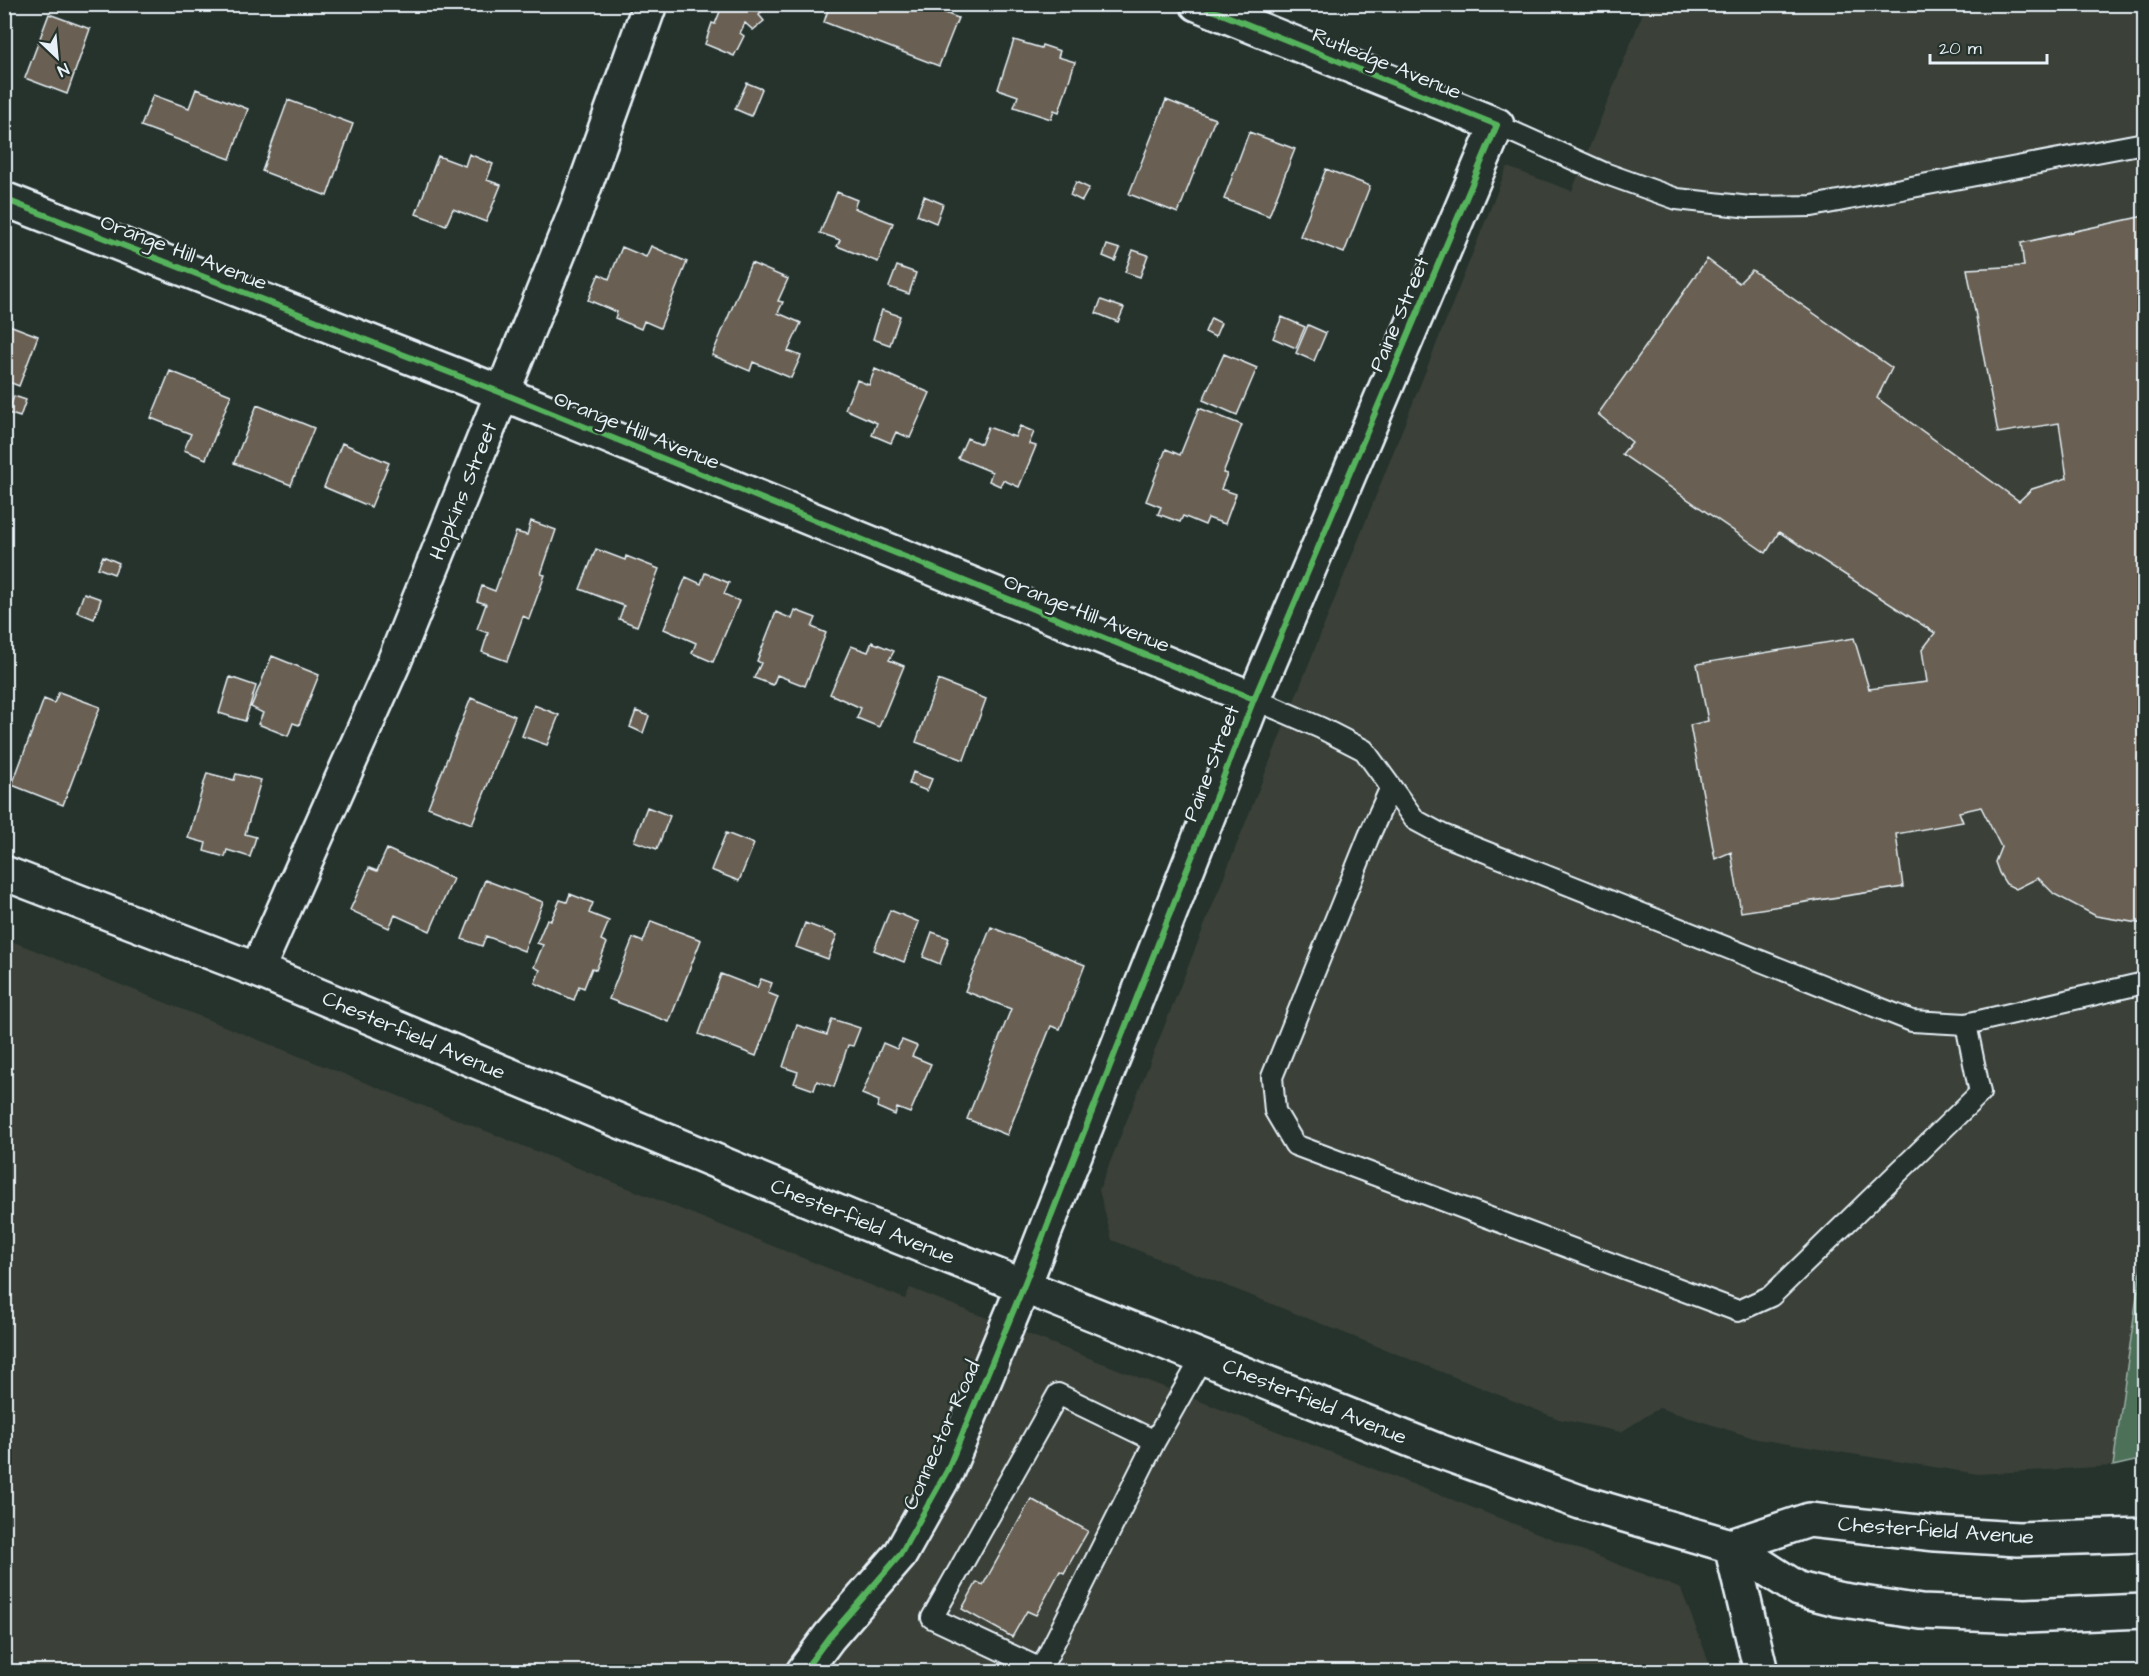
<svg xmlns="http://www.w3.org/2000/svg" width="2149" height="1676" font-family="'Architects Daughter',sans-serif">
<rect width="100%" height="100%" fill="#26332d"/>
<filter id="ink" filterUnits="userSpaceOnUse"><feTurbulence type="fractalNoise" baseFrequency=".0167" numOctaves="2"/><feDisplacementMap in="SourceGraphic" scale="12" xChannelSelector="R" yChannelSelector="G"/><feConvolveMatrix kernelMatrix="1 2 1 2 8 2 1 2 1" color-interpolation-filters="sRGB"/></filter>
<g filter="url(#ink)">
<path fill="#3a4138" d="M1646,5H2144V1246L2113,1466L1978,1474L1757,1439L1659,1408L1621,1432L1559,1419L1112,1240L1099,1190L1507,167L1572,191Z
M4,938L905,1299L910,1288L1681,1589L1712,1670L1783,1671H5Z"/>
<path fill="#4e6f59" stroke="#9bb0a8" stroke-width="1.5" d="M2144,1246V1459L2113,1466Z"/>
<path fill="#696152" stroke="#e8f1f8" stroke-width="1.5" d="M723,4H768L759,15L764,21L753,30L745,23L740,33L744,36L734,56L705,44L712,23L715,24Z
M830,4H922L958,18L939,66L824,22Z
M49,14L90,29L67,94L25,78Z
M1014,40L1041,48L1042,45L1060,51L1058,57L1075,62L1059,112L1054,110L1051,119L1014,107L1018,96L998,89Z
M747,83L762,89L751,116L735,109Z
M196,89L248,109L230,159L141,126L153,95L189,108Z
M288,100L353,124L327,196L262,171Z
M1166,100L1215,119L1178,213L1129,194Z
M1249,132L1295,149L1269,216L1224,199Z
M469,154L493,164L487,180L501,185L486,222L453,209L446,225L416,214L438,156L465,166Z
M1326,169L1370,186L1344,253L1300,236Z
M1076,182L1089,188L1082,201L1070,195Z
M837,192L857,200L854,208L893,223L878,262L837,246L840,240L820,233Z
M924,196L943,204L936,223L917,215Z
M2144,216V821L2142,824L2144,825V924L2096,916L2054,894L2038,878L2016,889L2006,884L1999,873L1995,862L2001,847L1981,807L1959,812L1963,822L1896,834L1903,887L1741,912L1731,852L1715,859L1690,725L1708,721L1697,664L1854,638L1869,689L1927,682L1922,650L1935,633L1779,532L1766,553L1622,454L1632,442L1598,414L1707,259L1739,283L1752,270L1892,368L1877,398L2019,501L2032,489L2067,478L2059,423L1998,433L1967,269L2024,266L2021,243Z
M1107,245L1120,249L1115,261L1103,256Z
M651,246L687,262L660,328L644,321L641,329L615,318L617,312L588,300L599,274L609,279L622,247L646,257Z
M1133,250L1148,255L1140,277L1125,272Z
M751,263L788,279L778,301L783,302L778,313L801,323L788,351L801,356L791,378L753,362L750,371L712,355Z
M897,266L916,273L909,294L889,287Z
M1101,300L1124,308L1118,322L1096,313Z
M882,310L900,316L890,345L873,339Z
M1282,317L1305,327L1296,348L1273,338Z
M1211,318L1221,323L1215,337L1205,332Z
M4,323L38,336L19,386L4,380Z
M1308,325L1326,333L1314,361L1296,353Z
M1224,354L1257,368L1237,415L1203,400Z
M875,369L930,393L910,438L896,432L891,443L872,435L877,423L845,409L857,380L869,385Z
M170,371L231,395L206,459L184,450L191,434L151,418Z
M14,396L26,400L20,417L8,413Z
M257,405L314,428L291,485L234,463Z
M1199,408L1242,425L1223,473L1227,474L1221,489L1236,494L1225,524L1208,518L1205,525L1183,516L1180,522L1158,514L1161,507L1146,501L1166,449L1180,455Z
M1020,426L1034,432L1029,444L1036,446L1019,487L1003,480L1000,486L989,481L992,472L958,458L967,438L981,444L988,427L1015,437Z
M342,443L389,463L371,507L324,487Z
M531,521L556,530L541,574L545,575L529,619L523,616L507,661L482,652L488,633L477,629L486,604L477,601L482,586L495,591L516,532L527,535Z
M596,549L625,560L626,556L659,569L637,626L619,619L624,606L580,589Z
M103,556L119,563L114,574L98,568Z
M705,573L729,583L724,594L739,601L713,662L692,653L696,643L664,629L686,577L701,584Z
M84,593L101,599L94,619L77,612Z
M795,610L816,618L812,627L826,633L805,686L777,675L773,685L754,678L761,663L757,661L776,612L792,619Z
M872,642L894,651L889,660L904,666L879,727L857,718L861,708L830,694L851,646L868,652Z
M272,656L319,675L299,725L293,723L288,736L258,724L263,713L251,707Z
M230,677L256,686L245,721L219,713Z
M938,680L986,699L964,760L916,742Z
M59,692L100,707L63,805L12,785L44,699L54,703Z
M471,698L515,716L472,824L428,807Z
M534,705L559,715L547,745L522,736Z
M636,711L649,716L643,733L630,727Z
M913,772L932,779L927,791L909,784Z
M207,773L234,780L236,774L261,780L245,834L256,837L250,857L227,850L225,857L204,851L206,843L188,838Z
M647,807L670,816L657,849L634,841Z
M726,833L754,844L739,881L711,870Z
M387,849L453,879L430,931L395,915L389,928L350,910L369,868L377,871Z
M485,880L543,902L524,951L486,936L482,946L462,939Z
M570,894L593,903L589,913L609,921L601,940L607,943L596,970L592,968L584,988L579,986L574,1000L535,983L540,970L534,967L543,945L537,943L547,919L551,920L560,900L567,902Z
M890,910L919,922L904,962L874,950Z
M651,921L701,940L669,1022L609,999L633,938L643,942Z
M805,923L837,935L828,959L796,947Z
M991,927L1085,965L1060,1029L1051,1026L1007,1135L967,1119L1011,1009L965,991Z
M932,932L949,938L940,964L923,957Z
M721,974L757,988L761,979L772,983L768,993L778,997L756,1056L699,1034Z
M832,1019L860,1028L853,1046L848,1045L834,1087L817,1081L814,1090L794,1083L798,1072L783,1067L797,1025L827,1035Z
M902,1040L917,1046L912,1056L931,1064L910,1113L897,1108L895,1115L877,1107L879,1101L862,1094L883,1043L897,1049Z
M1031,1499L1088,1531L1064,1573L1060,1571L1036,1615L1027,1611L1012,1637L962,1609L977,1582L983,1585Z"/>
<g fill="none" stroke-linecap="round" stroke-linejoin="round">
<g stroke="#e8f1f8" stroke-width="24">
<path id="service" d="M1497,125L1604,173L1677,199L1750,207L1812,206L2144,143
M1254,699L1321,728L1364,750L1415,820L1443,835L1912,1021L1966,1024L2144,983
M1391,787L1369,836L1272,1077L1275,1111L1295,1145L1738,1311L1771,1296L1980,1093L1966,1024
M1155,1441L1041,1669L932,1618L1058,1394L1155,1441L1203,1356"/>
</g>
<g stroke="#e8f1f8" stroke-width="38">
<path id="minor" d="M4,199L502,393L1254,699
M257,970L394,662L577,208L650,4
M1731,1546L1761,1672
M803,1672L829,1637L900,1555L947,1471L1024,1285L1254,699L1497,125L1197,4"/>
</g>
<g stroke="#e8f1f8" stroke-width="38">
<path id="secondary" d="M4,873L257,970L857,1220L1436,1450L1580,1502L1731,1546L1798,1589L1837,1599L1921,1612L2026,1616L2144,1611
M1731,1546L1809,1520L1936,1534L2018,1539L2144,1535"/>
</g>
<use href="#service" stroke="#26332d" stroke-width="20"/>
<use href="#minor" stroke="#26332d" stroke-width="33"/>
<use href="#secondary" stroke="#26332d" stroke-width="33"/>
<g stroke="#26332d" stroke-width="10">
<path id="cycleway" d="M4,199L502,393L1254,699
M803,1672L829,1637L900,1555L947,1471L1024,1285L1254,699L1497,125L1197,4"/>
</g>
<use href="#cycleway" stroke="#56b35d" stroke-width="6"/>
</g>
</g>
<g text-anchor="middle" stroke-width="5" stroke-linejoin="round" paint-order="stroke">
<g font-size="21" fill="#e8f1f8" stroke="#26332d">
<text transform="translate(1387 63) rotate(22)" y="7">Rutledge Avenue</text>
<text transform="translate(184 252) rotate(21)" y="7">Orange Hill Avenue</text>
<text transform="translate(1399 314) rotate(-67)" y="7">Paine Street</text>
<text transform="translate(637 430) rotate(22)" y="7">Orange Hill Avenue</text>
<text transform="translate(463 491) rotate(-68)" y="7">Hopkins Street</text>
<text transform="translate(1087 613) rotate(22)" y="7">Orange Hill Avenue</text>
<text transform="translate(1211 763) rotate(-69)" y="7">Paine Street</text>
<text transform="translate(414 1035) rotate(23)" y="7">Chesterfield Avenue</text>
<text transform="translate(863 1221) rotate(22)" y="7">Chesterfield Avenue</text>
<text transform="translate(1315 1401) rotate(22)" y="7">Chesterfield Avenue</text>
<text transform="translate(941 1435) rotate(-66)" y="7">Connector Road</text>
<text transform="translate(1936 1530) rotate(4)" y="7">Chesterfield Avenue</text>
</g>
</g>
<rect width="2149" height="1676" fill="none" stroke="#26332d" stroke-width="24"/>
<rect x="12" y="12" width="2125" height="1652" fill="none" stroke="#e8f1f8" stroke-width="2" filter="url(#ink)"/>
<g transform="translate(57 57) rotate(154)" stroke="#26332d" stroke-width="4.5" paint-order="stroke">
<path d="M0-4.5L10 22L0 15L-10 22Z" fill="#e8f1f8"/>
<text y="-9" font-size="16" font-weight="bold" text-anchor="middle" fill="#e8f1f8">N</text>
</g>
<path d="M1930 54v9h117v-9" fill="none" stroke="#e8f1f8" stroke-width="3"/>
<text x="1939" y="54" font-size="18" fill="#e8f1f8" stroke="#26332d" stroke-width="4.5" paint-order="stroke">20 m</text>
</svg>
